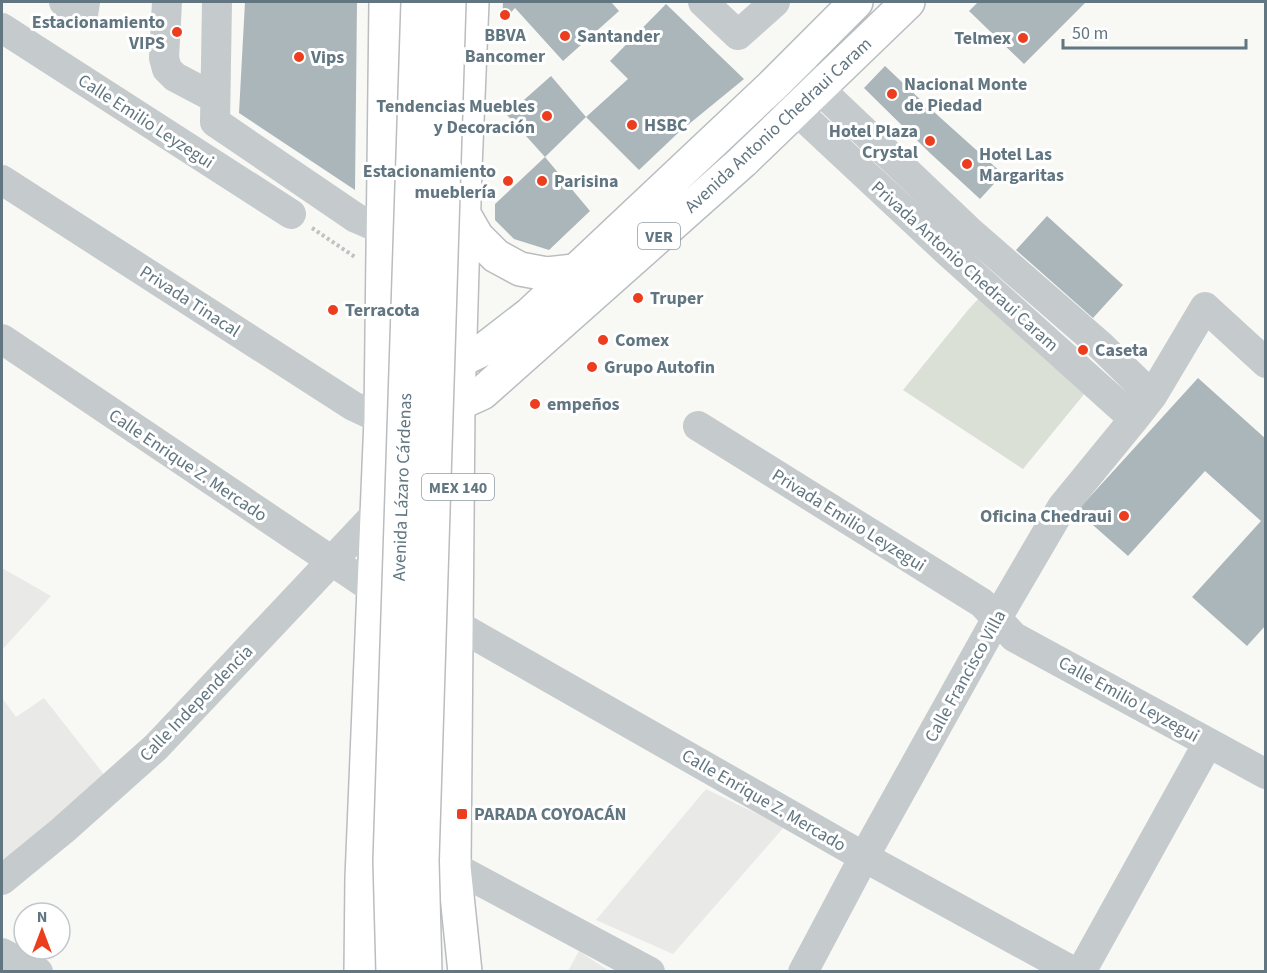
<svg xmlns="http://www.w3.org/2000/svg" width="1267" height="973" font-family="'Source Sans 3',sans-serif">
<rect width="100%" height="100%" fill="#f8f8f5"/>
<path fill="#e9e9e8" d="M2,568L51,596L2,650Z
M2,698L16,717L44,698L106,777L2,861Z
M706,789L784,827L673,954L596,920Z
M579,951L609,971H568Z"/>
<path fill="#dae0d5" d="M990,286L1094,382L1023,469L903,390L968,310Z"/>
<path fill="#abb6ba" d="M245,2H357L355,190L239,113Z
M503,2H611L619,11L563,61L515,8L502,22Z
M978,2H1086L1024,64L969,11Z
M666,4L744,79L678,133L639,170L586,117L545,157L507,115L551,76L586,117L628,79L610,61Z
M885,66L924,103L1003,174L980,199L931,154L864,88Z
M545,157L590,211L549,250L514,239L495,220V204Z
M1047,216L1123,285L1093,318L1016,250Z
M1198,378L1266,439V625L1247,646L1192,597L1261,521L1205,471L1128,556L1077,511Z"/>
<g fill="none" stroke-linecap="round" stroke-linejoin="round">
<g stroke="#b8bdc0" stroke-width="36">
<path id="major" d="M435,369L459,361L486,348L530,314L772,86L856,2
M433,411L458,404L482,393L742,162L908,2"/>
</g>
<g stroke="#b9bdc0" stroke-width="36">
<path id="highway" d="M462,211L477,237L496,256L520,269L547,274L574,271
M361,972L362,878L381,419L386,2
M465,972L454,867L458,404L465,168L472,2"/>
</g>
<path stroke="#bec2c3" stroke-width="4" stroke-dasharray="3 3" stroke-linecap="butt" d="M312,228L355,257"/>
<path stroke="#c5cacc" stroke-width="30" d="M64,2L83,15L85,2
M167,2L164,58L167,69L175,77L215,98
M217,2L215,122L356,218L384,230
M703,2L738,35L775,2
M2,28L291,214
M793,64L968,230L1100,345L1152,396
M778,92L796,110L948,252L1134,419
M2,180L353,406L381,419
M2,339L375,590
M698,426L982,603L1014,637L1266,774
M457,625L864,857L1074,972
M454,867L650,972
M2,880L63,830L156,747L377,513
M2,953L38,972
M803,972L864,857L997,618L1062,507L1134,419L1152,396L1205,307L1266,363
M1081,972L1208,743"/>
<use href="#major" stroke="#fff" stroke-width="33"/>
<use href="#highway" stroke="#fff" stroke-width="33"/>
<g stroke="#b9bdc0" stroke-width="36" stroke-linecap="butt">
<path id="highway-bridge" d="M393,972L390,861L418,2
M425,972L422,861L449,2"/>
</g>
<use href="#highway-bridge" stroke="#fff" stroke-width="33"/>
</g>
<g fill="#ed3d1f" stroke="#fff" stroke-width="2">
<circle cx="505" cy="15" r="6"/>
<circle cx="177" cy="32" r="6"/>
<circle cx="565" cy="36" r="6"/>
<circle cx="1023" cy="38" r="6"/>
<circle cx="299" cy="57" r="6"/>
<circle cx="892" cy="94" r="6"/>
<circle cx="547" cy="116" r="6"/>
<circle cx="632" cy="125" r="6"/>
<circle cx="930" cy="141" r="6"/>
<circle cx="967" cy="164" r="6"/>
<circle cx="508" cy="181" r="6"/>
<circle cx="542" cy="181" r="6"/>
<circle cx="638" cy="298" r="6"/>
<circle cx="333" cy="310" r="6"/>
<circle cx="603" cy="340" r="6"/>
<circle cx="1083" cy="350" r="6"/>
<circle cx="592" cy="367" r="6"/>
<circle cx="535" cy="404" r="6"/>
<circle cx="1124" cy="516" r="6"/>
<rect x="456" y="808" width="12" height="12" rx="3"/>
</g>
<g text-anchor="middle" stroke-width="6" stroke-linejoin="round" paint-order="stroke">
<g fill="#fff" stroke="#909fa7" stroke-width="1.5">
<rect x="638" y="223" width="42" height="26" rx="4.5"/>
<rect x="422" y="474" width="72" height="26" rx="4.5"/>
</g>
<g font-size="16" font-weight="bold" fill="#617681">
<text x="659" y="242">VER</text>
<text x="458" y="493">MEX 140</text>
</g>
<g font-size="18" font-weight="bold" fill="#617681" stroke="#fff" text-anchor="start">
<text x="165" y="28" text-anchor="end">Estacionamiento<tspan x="165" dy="21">VIPS</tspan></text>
<text x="505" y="41" text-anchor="middle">BBVA<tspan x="505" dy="21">Bancomer</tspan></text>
<text x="577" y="42">Santander</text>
<text x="1011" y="44" text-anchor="end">Telmex</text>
<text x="311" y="63">Vips</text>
<text x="904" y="90">Nacional Monte<tspan x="904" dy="21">de Piedad</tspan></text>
<text x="535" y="112" text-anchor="end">Tendencias Muebles<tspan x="535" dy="21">y Decoración</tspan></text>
<text x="644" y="131">HSBC</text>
<text x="918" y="137" text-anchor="end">Hotel Plaza<tspan x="918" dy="21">Crystal</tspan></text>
<text x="979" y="160">Hotel Las<tspan x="979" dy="21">Margaritas</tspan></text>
<text x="496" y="177" text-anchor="end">Estacionamiento<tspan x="496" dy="21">mueblería</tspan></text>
<text x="554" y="187">Parisina</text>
<text x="650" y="304">Truper</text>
<text x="345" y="316">Terracota</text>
<text x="615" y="346">Comex</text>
<text x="1095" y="356">Caseta</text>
<text x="604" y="373">Grupo Autofin</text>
<text x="547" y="410">empeños</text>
<text x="1112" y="522" text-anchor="end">Oficina Chedraui</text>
<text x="474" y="820">PARADA COYOACÁN</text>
</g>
<g font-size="18" fill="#617681" stroke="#fff">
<text transform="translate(146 121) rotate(33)" y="6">Calle Emilio Leyzegui</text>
<text transform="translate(778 125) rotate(-43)" y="6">Avenida Antonio Chedraui Caram</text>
<text transform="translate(965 266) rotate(42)" y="6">Privada Antonio Chedraui Caram</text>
<text transform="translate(190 301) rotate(33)" y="6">Privada Tinacal</text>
<text transform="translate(188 465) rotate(34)" y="6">Calle Enrique Z. Mercado</text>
<text transform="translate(402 487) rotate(-88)" y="6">Avenida Lázaro Cárdenas</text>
<text transform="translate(849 520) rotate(32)" y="6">Privada Emilio Leyzegui</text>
<text transform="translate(965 676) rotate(-61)" y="6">Calle Francisco Villa</text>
<text transform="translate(1129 699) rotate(29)" y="6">Calle Emilio Leyzegui</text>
<text transform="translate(196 703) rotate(-46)" y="6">Calle Independencia</text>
<text transform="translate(764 800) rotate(30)" y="6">Calle Enrique Z. Mercado</text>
</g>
</g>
<rect width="1267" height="973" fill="none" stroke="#617681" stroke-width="6"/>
<g transform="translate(42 931)"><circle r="28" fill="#ffffff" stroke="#c0c8cd" stroke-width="1.5"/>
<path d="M0-4.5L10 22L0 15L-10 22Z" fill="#ed3d1f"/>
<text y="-9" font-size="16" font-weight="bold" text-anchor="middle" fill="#617681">N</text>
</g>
<path d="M1063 39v9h183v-9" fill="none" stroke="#617681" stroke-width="3"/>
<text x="1072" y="39" font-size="18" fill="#617681" stroke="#ffffff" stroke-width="4.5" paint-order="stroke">50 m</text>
</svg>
